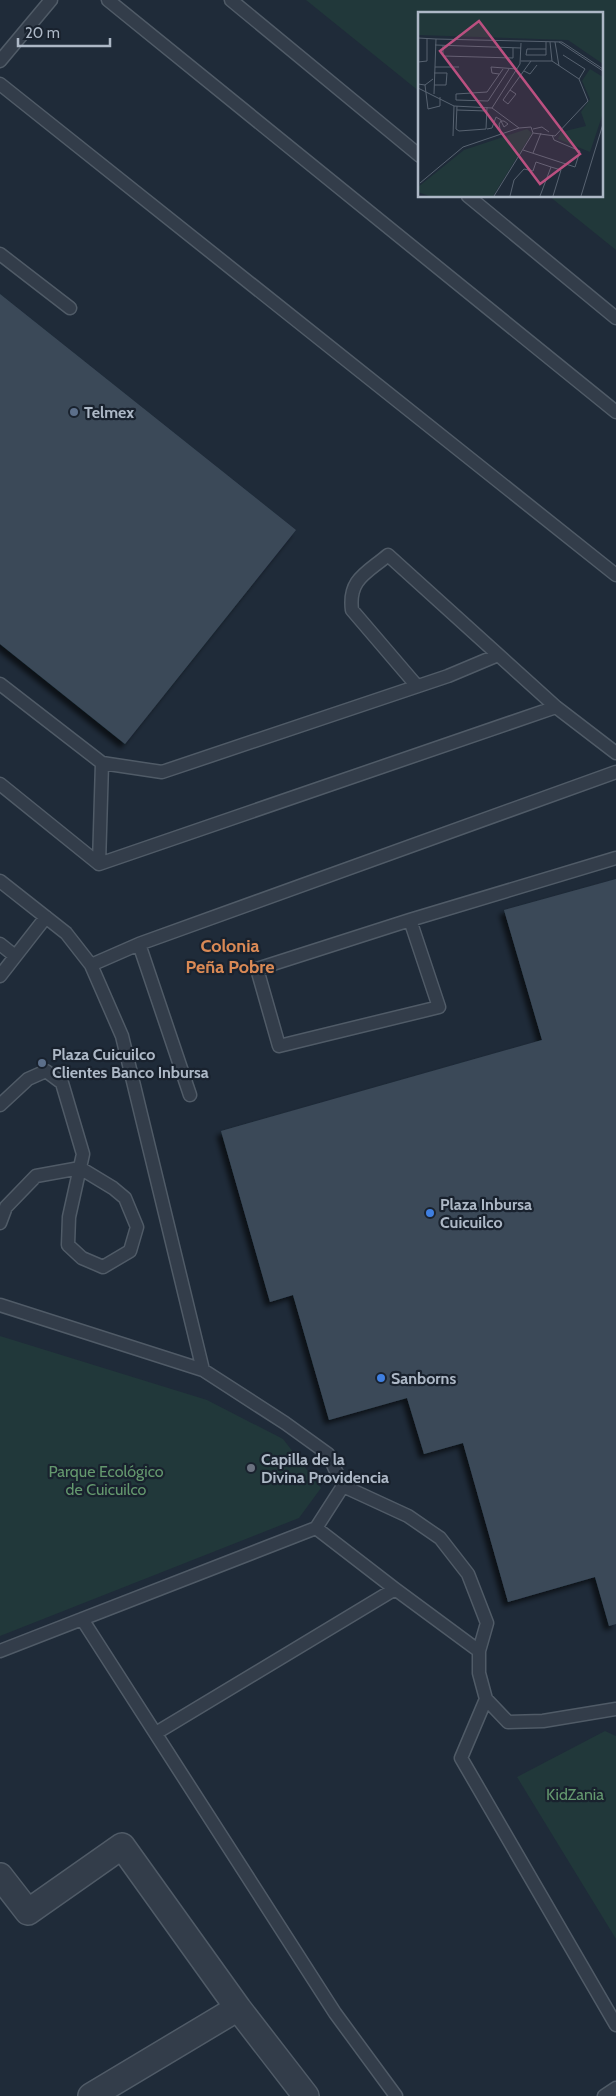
<svg xmlns="http://www.w3.org/2000/svg" width="616" height="2096" font-family="Cabin,sans-serif">
<defs>
<filter id="shadow"><feDropShadow dx="-4.5" dy="4.5" stdDeviation="2.5" flood-color="#0009"/></filter>
</defs>
<rect width="100%" height="100%" fill="#1f2b39"/>
<path fill="#21383a" d="M306,0H616V250L549,196H602V14H420V92Z
M0,1336L207,1400L283,1439L321,1488L299,1518L0,1636Z
M605,1731L616,1736V1939L517,1777Z"/>
<path fill="#3b4a59" filter="url(#shadow)" d="M0,294L296,530L125,744L0,644Z
M616,879V1624L609,1626L595,1577L508,1602L463,1443L424,1454L407,1398L329,1420L293,1295L270,1302L221,1131L542,1040L504,910Z"/>
<g fill="none" stroke-linecap="round" stroke-linejoin="round">
<g stroke="#505b67" stroke-width="15">
<path id="service" d="M108,0L616,412
M231,0L420,156
M0,61L51,0
M0,84L616,575
M468,196L616,318
M0,254L70,308
M0,684L102,763L162,772L448,676L498,655
M417,686L352,610C348,579 367,573 388,555L556,707L616,753
M0,784L99,864L556,707
M99,864L102,763
M0,881L66,933L91,965L122,1036L203,1370
M410,920L439,1007L279,1046L257,969L410,920L616,858
M0,944L15,956
M139,944L190,1095
M91,965L139,944L616,772
M0,976L46,917
M0,1105L28,1079L46,1071L62,1083L83,1154L69,1217L68,1245L82,1258L103,1267L130,1251L137,1227L125,1198L113,1188L80,1168L36,1176L6,1207L0,1223
M0,1305L203,1370L285,1423L328,1454L343,1486L316,1528L0,1651
M343,1486L408,1516L440,1538L468,1574L487,1623L479,1651
M316,1528L395,1589L479,1651V1673L486,1699L508,1722L543,1721L616,1709
M82,1619L335,2013L396,2096
M486,1699L461,1758L616,2025
M156,1733L395,1589
M604,2096L616,2088"/>
</g>
<g stroke="#505b67" stroke-width="28">
<path id="minor" d="M0,1876L28,1912L122,1846L238,2008L91,2096
M238,2008L306,2096"/>
</g>
<use href="#service" stroke="#333d4a" stroke-width="12"/>
<use href="#minor" stroke="#333d4a" stroke-width="25"/>
</g>
<g fill="#5c6f8a" stroke="#19222e" stroke-width="2">
<circle cx="74" cy="412" r="5"/>
<circle cx="42" cy="1063" r="5"/>
</g>
<g fill="#3f7fe0" stroke="#19222e" stroke-width="2">
<circle cx="430" cy="1213" r="5"/>
<circle cx="381" cy="1378" r="5"/>
</g>
<circle fill="#6b7280" stroke="#19222e" stroke-width="2" cx="251" cy="1468" r="5"/>
<g text-anchor="middle" stroke-width="4.5" stroke-linejoin="round" paint-order="stroke">
<g font-size="16" font-weight="bold" fill="#adb8c6" stroke="#19222e" text-anchor="start">
<text x="84" y="418">Telmex</text>
<text x="52" y="1060">Plaza Cuicuilco<tspan x="52" dy="18">Clientes Banco Inbursa</tspan></text>
<text x="440" y="1210">Plaza Inbursa<tspan x="440" dy="18">Cuicuilco</tspan></text>
<text x="391" y="1384">Sanborns</text>
<text x="261" y="1465">Capilla de la<tspan x="261" dy="18">Divina Providencia</tspan></text>
</g>
<g font-size="16" fill="#64986e" stroke="#19222e">
<text x="106" y="1477">Parque Ecológico<tspan x="106" dy="18">de Cuicuilco</tspan></text>
<text x="575" y="1800">KidZania</text>
</g>
<g font-size="18" font-weight="bold" fill="#d98955" stroke="#19222e">
<text x="230" y="952">Colonia<tspan x="230" dy="21">Peña Pobre</tspan></text>
</g>
</g>
<g transform="translate(418 12)">
<rect width="185" height="185" fill="#1f2b39"/>
<path d="M0,1H185V52L150,28L0,23ZM172,57L185,65V101L172,140L140,127L143,120L168,114L163,100L172,87L164,69ZM109,117L114,121L75,184H11L0,180V175L46,138Z" fill="#21383a"/>
<path fill="none" stroke="#586371" stroke-width="1" d="M0,26L18,27M132,30L134,49M137,30L141,54M141,30L185,59M17,33L103,36M25,34V44L95,46V36M128,37H109L108,43H128V30M103,49H134L161,67M0,50L9,49V27M17,55H41M85,57L69,80L38,82V88L70,89L91,57M106,59L112,62L119,53M81,62L74,61L73,55L99,57M0,72L7,73L15,67M7,73L10,97L22,94V85M16,73H28L29,61H16M0,76L36,94L74,96L101,116M92,78L98,82L90,92L85,88L92,78L110,53L113,49M16,82L18,27L144,30L185,57M39,94L38,117L41,119L68,117L69,95M74,96L102,52L103,31M39,98L69,99M69,117L74,116L78,105L83,108V109L86,115L90,112L86,109H83L81,112L83,122M115,117L124,115L131,120M115,121L137,124L170,89L161,67L167,57L145,43M35,124L36,94M105,138L157,155L162,139L136,128L134,123M115,141L123,121M133,155L143,158L135,184M2,171L45,135L101,116L113,115L115,121M76,184L115,121M92,184L96,168L106,157L115,159L118,150L133,155L122,184M163,184L185,112"/>
<path fill="#bb5080" fill-opacity="0.15" stroke="#bb5080" stroke-width="2.5" d="M61,9L162,142L122,172L22,39Z"/>
<rect width="185" height="185" fill="none" stroke="#adb8c6" stroke-width="2.5"/>
</g>
<path d="M18 38v8h92v-8" fill="none" stroke="#adb8c6" stroke-width="2.5"/>
<text x="25" y="38" font-size="15" fill="#adb8c6" stroke="#19222e" stroke-width="4" paint-order="stroke">20 m</text>
</svg>
